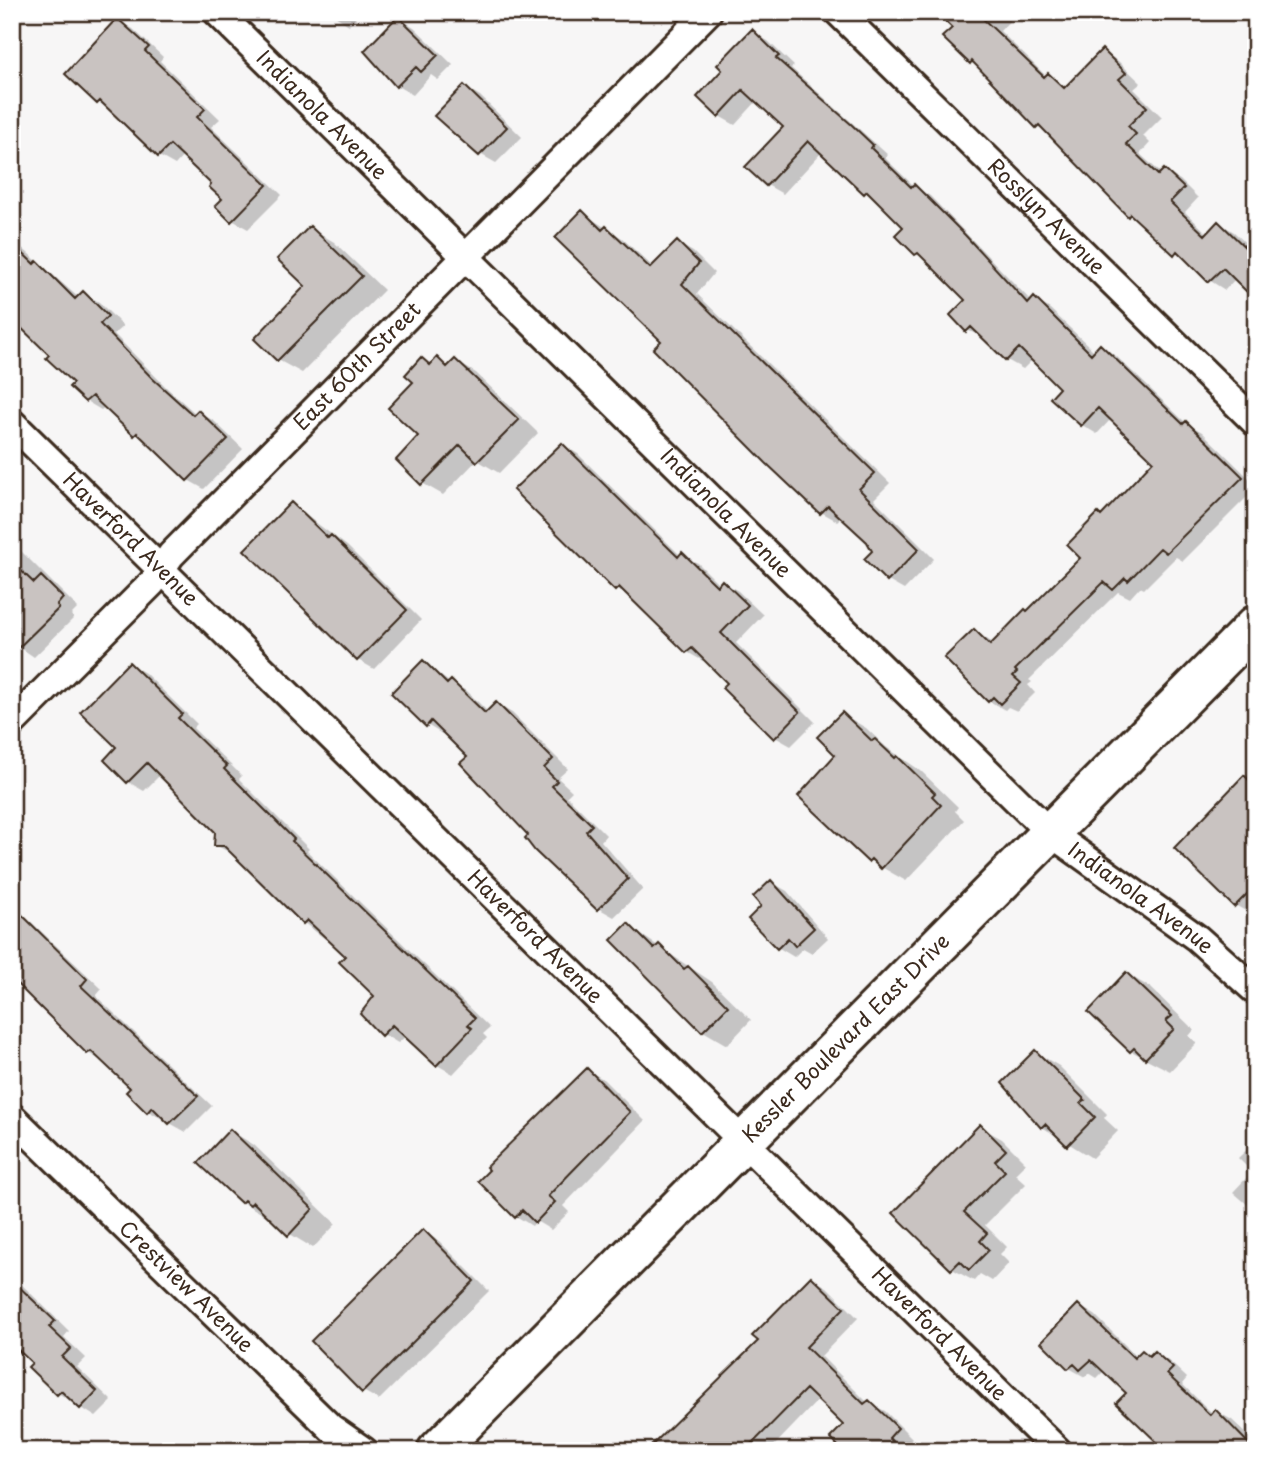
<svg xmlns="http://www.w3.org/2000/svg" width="1268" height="1463" font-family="'Playpen Sans',sans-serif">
<rect width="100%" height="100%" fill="#f7f6f6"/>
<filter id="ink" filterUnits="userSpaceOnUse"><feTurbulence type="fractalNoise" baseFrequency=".0143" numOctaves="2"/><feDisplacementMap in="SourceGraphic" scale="14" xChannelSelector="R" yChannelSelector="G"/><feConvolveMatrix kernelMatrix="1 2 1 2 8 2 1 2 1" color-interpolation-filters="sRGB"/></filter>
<g filter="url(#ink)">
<path fill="#0003" d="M44,12H61L55,18Z
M329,12H361L349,25Z
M948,12H1018L1000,31L1047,77L1068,87L1102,51L1118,61L1141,83L1134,89L1162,117L1143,136L1150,143L1140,154L1162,174L1164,171L1180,180L1198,198L1185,212L1208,234L1219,223L1234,232L1256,253V296L1236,278L1225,290L1209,280L1105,192L1053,136L1037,126L983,70L971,63L945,37L954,28Z
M398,18L414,27L453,65L438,80L431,75L413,95L397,86Z
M117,20L133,29L163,57L160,61L220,119L211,127L282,195L248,229L232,220L224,199L183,156L175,165L159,156L112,110L98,102Z
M752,32L768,41L794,66L791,68L888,155L885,158L915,187L930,196L1032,302L1035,300L1050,309L1095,352L1100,347L1116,356L1186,423L1202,432L1256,485V488L1183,561L1176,557L1144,589L1140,587L1130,598L1118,592L1029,680L1032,682L1028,685L1035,693L1017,711L1008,707L1005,710L989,701L947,658L974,631L993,643L1028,613L1083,558L1102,517L1156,461L1111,419L1097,434L1082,425L1062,388L1033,359L1023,369L1007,360L985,338L967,330V300L929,261L916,254L905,227L822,152L783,194L767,185L785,127L757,101L735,125L719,116L725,70Z
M465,87L480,96L522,137L496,163L480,154Z
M582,213L622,238L653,267L677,243L693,252L714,273L697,294L890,483L874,499L934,559L904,590L888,581L868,541L842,517L837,521L821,512L664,341Z
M310,228L334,242L384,290L302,373L278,360L307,286Z
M12,239L79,298L83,293L99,302L123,326L114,334L168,389L196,414L198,412L214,421L243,449L204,489L188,480L106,406L101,410L86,401L52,355L12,316Z
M422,359L432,365L437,360L450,367L455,361L476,373L538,433L499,473L477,460L443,495L422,483Z
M563,445L578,454L681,556L698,563L720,585L723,582L738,591L763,615L736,643L815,722L791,746L775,737L705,659L703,661L687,652L632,598L616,589Z
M291,504L347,546L421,620L374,669L358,660Z
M12,542L78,608L71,615L74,618L34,657L12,642Z
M423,662L450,683L467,691L488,712L496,704L512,713L568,769L558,778L572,791L567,796L606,835L601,841L643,889L614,917L598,908L531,835L469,757L445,732L442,734L427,725Z
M129,664L145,673L197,724L193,728L242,776L239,779L309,849L307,851L490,1028L483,1034L487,1038L453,1074L437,1065L406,1036L398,1043L383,1034L376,996L348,956L304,923L235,855L215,845L217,831L161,774L144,791L128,782L106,760L119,747Z
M842,714L866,728L886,747L921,771L958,807L955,811L964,820L906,881L869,860L838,755Z
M1256,766V909L1251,914L1235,905L1176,848Z
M771,882L787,891L828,938L812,953L803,948L794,957L779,948L751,919L764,906Z
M12,904L102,989L96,996L212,1106L186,1132L148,1111L132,1088L104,1062L88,1053L12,976Z
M628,926L712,982L751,1020L727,1045L703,1031Z
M1127,974L1151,988L1194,1030L1189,1036L1197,1043L1170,1071L1131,1051Z
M1035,1052L1059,1066L1107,1114L1104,1118L1118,1131L1092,1158L1042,1127Z
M587,1070L603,1079L645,1121L563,1206L569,1212L551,1230L536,1221L532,1226L516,1216Z
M980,1127L1002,1139L1026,1163L1015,1174L1026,1184L985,1225L1007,1247L1000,1254L1009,1263L992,1281L980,1274L974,1281L952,1269L895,1213Z
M231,1131L254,1145L336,1224L313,1248L290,1234L268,1214L266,1216L242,1202Z
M1256,1141V1212L1233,1192L1252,1172L1238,1158Z
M423,1231L439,1241L489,1291L379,1400L363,1391Z
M12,1275L69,1331L64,1337L86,1358L77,1367L112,1401L96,1417L58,1393L12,1331Z
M811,1278L827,1287L858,1318L821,1356L868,1403L885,1411L912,1438L903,1447L907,1451H846V1425L819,1399L769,1451H650L760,1341Z
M1079,1306L1095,1315L1137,1357L1142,1352L1151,1357L1155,1353L1170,1362L1187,1378L1182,1384L1213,1414L1216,1411L1232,1420L1256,1443V1451H1155L1153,1448L1159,1442L1128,1393L1105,1370L1097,1378L1089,1373L1085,1377L1069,1368Z"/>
<path fill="#c9c3c1" stroke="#3b2a1e" stroke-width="2" d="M936,12H976L1044,77L1048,73L1064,88L1102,49L1126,73L1119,79L1147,107L1128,126L1136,134L1126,144L1158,175L1164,169L1184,188L1170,202L1205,235L1218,221L1256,258V301L1223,268L1208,282L1177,251L1174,255L1130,214L1128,217L1039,125L1036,128L972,61L970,64L942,37L952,28Z
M398,16L438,55L421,72L416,67L396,87L364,51Z
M117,18L149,47L145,51L205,109L197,117L267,185L231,222L215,206L222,199L209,187L211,184L170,145L158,157L100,101L97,104L65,74Z
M752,29L779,56L776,58L852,125L873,145L871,148L911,187L914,184L965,235L1028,304L1034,297L1091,354L1100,344L1183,424L1186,421L1243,477L1166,553L1160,548L1128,581L1125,578L1113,590L1104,582L1015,670L1017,672L1013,676L1021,683L1000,704L993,697L988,702L944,658L974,629L990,645L1025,609L1027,611L1080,558L1067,545L1098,513L1101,516L1153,461L1098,408L1081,426L1050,398L1059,388L1019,348L1006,361L971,327L966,332L950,315L965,300L918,253L915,255L895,235L903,227L867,191L864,194L808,141L766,186L745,167L783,127L743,90L718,117L697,97L722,70L717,65Z
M464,85L507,127L479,156L434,116Z
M582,210L602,230L606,226L650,268L677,241L699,263L682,284L875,473L859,489L919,549L887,582L864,559L872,551L867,542L828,506L820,514L766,463L653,349L661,341L555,238Z
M310,226L362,276L277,361L254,339L305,286L277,259Z
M12,243L34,264L37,261L75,299L83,291L108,316L100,324L152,378L193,415L198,410L228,439L187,481L137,433L134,436L92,396L85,402L69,387L73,383L46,358L49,355L12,319Z
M421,357L430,365L437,357L447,367L455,359L519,420L477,462L460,445L421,485L396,460L418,436L388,408L413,382L405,375Z
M562,443L678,557L682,552L717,586L722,580L748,605L721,633L800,712L774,739L722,688L727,683L692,648L686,653L619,587L615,591L513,490Z
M291,502L328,538L331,535L407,610L357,661L244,550Z
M12,562L34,583L41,576L63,598L57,605L59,608L12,654Z
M423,660L447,684L451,680L485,713L496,702L553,759L544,768L557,781L552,786L592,825L586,831L628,879L597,910L535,851L525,838L528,835L460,763L467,757L431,721L426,727L391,693Z
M129,662L182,714L178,718L227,766L224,769L294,839L292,841L475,1018L468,1025L472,1028L436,1066L392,1025L381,1036L360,1014L374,996L339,962L345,956L307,920L303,924L224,846H214L215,832L147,763L127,783L104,760L116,747L80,712Z
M842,712L872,741L875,739L895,758L897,756L935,793L932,796L941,805L881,869L871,859L868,862L798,796L835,755L817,737Z
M1244,775L1256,787V885L1234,907L1174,848Z
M771,880L814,928L795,946L788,938L777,949L748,919L761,906L753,897Z
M12,905L87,979L81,986L198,1096L169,1124L152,1107L147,1113L126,1092L130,1088L91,1051L87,1054L12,979Z
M628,923L654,949L659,944L684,969L688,966L728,1006L702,1032L611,940Z
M1126,972L1172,1016L1166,1021L1174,1029L1145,1059L1134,1048L1130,1052L1088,1012Z
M1035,1050L1085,1100L1081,1103L1095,1117L1067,1146L1045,1124L1041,1128L1002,1083Z
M587,1068L630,1112L548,1196L555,1202L535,1223L522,1210L515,1218L478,1181L489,1170L486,1167Z
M980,1124L1006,1150L995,1161L1005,1171L964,1212L987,1233L980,1241L989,1250L969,1270L960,1261L951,1270L893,1213Z
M230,1129L313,1209L288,1236L253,1202L250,1205L244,1200L241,1203L198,1163Z
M423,1229L474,1281L362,1393L311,1341Z
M811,1276L844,1308L806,1347L864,1404L869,1400L898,1428L889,1438L902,1451H843L830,1438L843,1425L806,1389L745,1451H646L758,1341L752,1336Z
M12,1280L55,1321L49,1327L71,1348L62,1357L97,1391L80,1409L61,1391L57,1395L28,1367L32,1363L12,1344Z
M1078,1304L1134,1358L1142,1350L1149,1356L1154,1351L1173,1368L1167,1374L1210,1415L1215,1409L1256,1451H1166L1116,1403L1126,1393L1091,1360L1080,1370L1074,1364L1068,1369L1041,1342Z"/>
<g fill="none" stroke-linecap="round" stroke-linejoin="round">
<g stroke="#3b2a1e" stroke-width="32">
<g id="street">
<path id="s1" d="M217,12L1049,832L1197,938L1256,991"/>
<path id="s2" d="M838,12L1256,423"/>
<path id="s3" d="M12,423L1058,1451"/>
<path id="s4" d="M12,723L152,583L171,555L708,12"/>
<path id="s5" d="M12,1117L331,1428L364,1451"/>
</g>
</g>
<g stroke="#3b2a1e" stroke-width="44">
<g id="primary">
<path id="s6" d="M437,1451L1256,625"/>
</g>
</g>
<use href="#street" stroke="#fff" stroke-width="26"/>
<use href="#primary" stroke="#fff" stroke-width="38"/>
</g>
</g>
<g text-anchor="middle" stroke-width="6" stroke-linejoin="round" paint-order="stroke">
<g font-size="21" fill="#3b2a1e" stroke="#fff">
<text dy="7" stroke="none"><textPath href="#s1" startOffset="147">Indianola Avenue</textPath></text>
<text dy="7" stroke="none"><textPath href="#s2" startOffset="292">Rosslyn Avenue</textPath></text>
<text dy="7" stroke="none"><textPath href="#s4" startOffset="497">East 60th Street</textPath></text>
<text dy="7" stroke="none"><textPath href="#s1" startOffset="714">Indianola Avenue</textPath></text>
<text dy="7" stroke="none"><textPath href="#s3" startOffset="166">Haverford Avenue</textPath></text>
<text dy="7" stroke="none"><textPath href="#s1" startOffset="1281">Indianola Avenue</textPath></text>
<text dy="7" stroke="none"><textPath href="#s3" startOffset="733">Haverford Avenue</textPath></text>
<text dy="7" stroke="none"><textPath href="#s6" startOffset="581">Kessler Boulevard East Drive</textPath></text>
<text dy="7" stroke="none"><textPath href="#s5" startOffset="243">Crestview Avenue</textPath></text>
<text dy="7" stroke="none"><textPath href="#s3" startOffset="1300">Haverford Avenue</textPath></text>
</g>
</g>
<rect width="1268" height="1463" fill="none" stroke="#fff" stroke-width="42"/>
<rect x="21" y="21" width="1226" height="1421" fill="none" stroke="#3b2a1e" stroke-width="2.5" filter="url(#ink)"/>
</svg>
